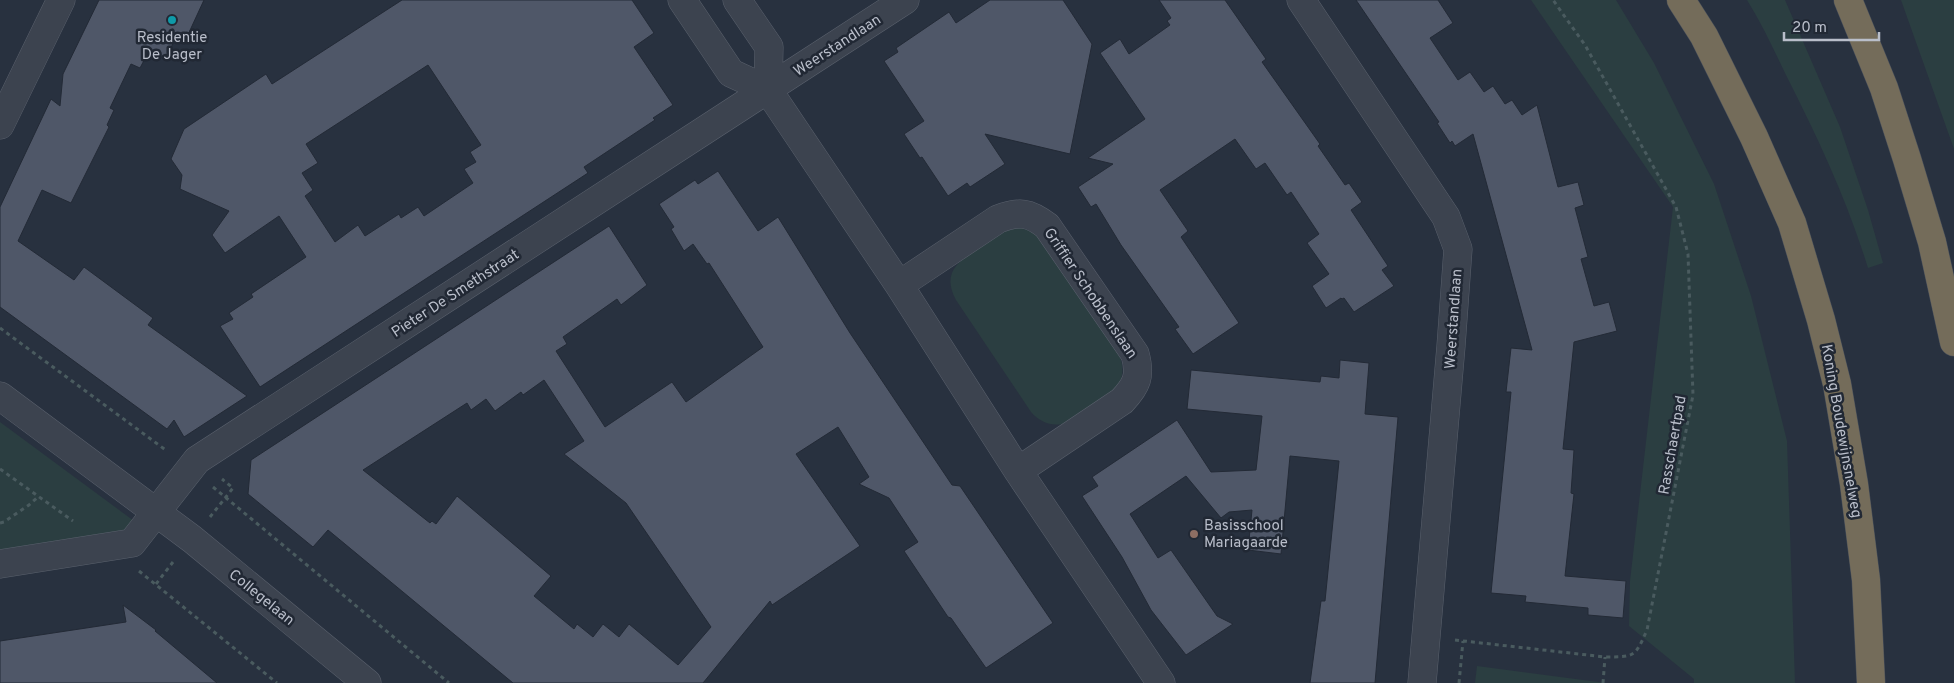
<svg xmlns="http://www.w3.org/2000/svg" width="1954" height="683" font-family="Overpass,sans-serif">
<rect width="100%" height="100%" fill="#28313f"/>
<path fill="#2b3e41" d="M1531,0H1616L1654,63L1714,184L1751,296L1787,441L1795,683H1694V679L1629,626L1630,581L1673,207Z
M1747,0H1785L1840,127L1868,210L1883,263L1868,268C1847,200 1818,138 1786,75C1774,50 1762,24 1747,0Z
M1901,0H1954V149Z
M1021,227L1035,233L1041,240L1120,357C1124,369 1123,377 1117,388L1067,423C1052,427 1041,423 1031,412L956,300C941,272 959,261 980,247C994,237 1004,229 1021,227Z
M0,422L134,521L124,536L0,555Z
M1477,666L1606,683H1475Z"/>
<path fill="#4f5768" stroke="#232a36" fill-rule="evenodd" d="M99,0H204L186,39L177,34L166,59L149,51L140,68L131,64L110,108L114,110L107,125L109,127L71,203L42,190L18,241L74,280L84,267L153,318L148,325L247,396L184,437L174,420L167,429L0,307V207L51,99L60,106L63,74Z
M402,0H632L654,33L634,47L673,105L653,118L655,120L584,167L588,173L260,387L220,326L233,319L229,313L253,297L251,294L306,257L279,216L225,253L212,235L229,211L180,189L182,175L171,159L184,129L266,74L272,84ZM428,65L481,145L470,152L476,162L464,169L473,183L424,216L418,207L401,218L399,214L365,236L358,225L335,242L305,196L313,190L302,173L318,163L306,144Z
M990,0H1063L1092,44L1070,154L985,134L1005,164L970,187L967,183L948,196L922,157L920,158L904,134L924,121L884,61L898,52L896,48L949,12L956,23Z
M1159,0H1225L1266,59L1262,62L1320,144L1318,146L1345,185L1349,183L1362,202L1351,210L1388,266L1382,270L1394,286L1354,312L1344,298L1342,299L1341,298L1326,308L1312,286L1329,274L1307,243L1319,234L1291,192L1287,195L1265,163L1256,169L1235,139L1160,190L1188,231L1181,237L1239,323L1193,354L1175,329L1179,327L1121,245L1096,204L1091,207L1078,187L1113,164L1088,158L1145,119L1100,53L1120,39L1129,54L1170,25L1167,21L1171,18Z
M1356,0H1438L1453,23L1430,38L1458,80L1470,72L1484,92L1493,86L1505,104L1512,100L1522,115L1537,105L1558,187L1578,182L1584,205L1575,208L1588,257L1581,259L1594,306L1609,302L1617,331L1574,342L1563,449L1574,450L1571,493L1574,494L1565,576L1626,581L1623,618L1588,615V608L1525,602L1526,596L1491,593L1511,392H1506L1511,348L1532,350L1473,134L1455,146L1452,141L1450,143L1437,123L1439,122Z
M718,171L758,231L778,217L850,333L952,485L960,486L1053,623L986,668L951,618L948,617L904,551L918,542L889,498L859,484L869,477L838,427L796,454L860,546L772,605L770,601L703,683H513L328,530L313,547L248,494L251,460L609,226L647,285L621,305L617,299L563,337L567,344L556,351L605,427L672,382L686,402L763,347L709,263L707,264L693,244L684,251L671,229L674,227L659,204L695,180L698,184ZM544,380L584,441L564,454L626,503L711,627L678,665L629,624L619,637L603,624L593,637L577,624L574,629L534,596L551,576L457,496L436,524L432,521L430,523L363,470L467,403L471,410L486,399L495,411L521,392L523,395Z
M1340,360L1369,363L1365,414L1398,417L1375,683H1310L1321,601H1325L1339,461L1290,456L1281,554L1248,550L1252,510L1229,512L1221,518L1186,476L1130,514L1158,558L1171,550L1217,616L1233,624L1186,655L1151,610L1122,557L1082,496L1098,486L1092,477L1177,420L1211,472L1256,470L1262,416L1187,409L1191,370L1320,382L1321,376L1339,378Z
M123,605L156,630L155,631L217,683H0V641L126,622Z"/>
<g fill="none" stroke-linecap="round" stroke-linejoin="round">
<g stroke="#5a616d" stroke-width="29">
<path id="minor" d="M682,0L731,73L768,90L899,285L1018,471L1161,683
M737,0L769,47L768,90
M1301,0L1446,217L1458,249L1451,346L1422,683
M0,125L61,0
M899,285L998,219C1019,211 1029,212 1047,226L1135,354C1141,376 1137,385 1122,401L1018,471
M0,396L192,539L367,683
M0,564L132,543L197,460L905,0"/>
</g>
<g stroke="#474e5a" stroke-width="29">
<path id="highway" d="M1681,0L1704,36L1754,137L1792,223L1821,320L1837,384L1854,484L1866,580L1871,683
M1848,0L1884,88L1907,159L1932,242L1954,342"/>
</g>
<path stroke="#4a5b5f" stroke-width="3" stroke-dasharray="4 4" stroke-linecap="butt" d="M0,328L167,451
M0,469L73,521
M213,487L449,683
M210,517L233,488L222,479
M0,523L4,522L29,505L39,496
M139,571L277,683
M156,584L173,562
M1455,640L1605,657C1635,657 1635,657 1647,630L1693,395L1688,254L1676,207L1585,45L1553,0
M1459,683L1463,641
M1603,683L1605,657"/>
<use href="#minor" stroke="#3c434f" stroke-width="28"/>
<use href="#highway" stroke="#746c5a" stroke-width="28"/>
</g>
<circle fill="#0f9aa8" stroke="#212834" stroke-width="2" cx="172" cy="20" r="5"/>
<circle fill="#8d6e63" stroke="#212834" stroke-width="2" cx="1194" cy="534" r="5"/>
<g text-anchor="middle" stroke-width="5" stroke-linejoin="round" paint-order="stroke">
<g font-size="15" fill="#b9beca" stroke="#212834">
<text x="172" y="42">Residentie<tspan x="172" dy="17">De Jager</tspan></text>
<text x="1204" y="530" text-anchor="start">Basisschool<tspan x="1204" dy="17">Mariagaarde</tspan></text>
</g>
<g font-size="15" fill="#b9beca" stroke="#212834">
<text transform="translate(837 45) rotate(-33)" y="5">Weerstandlaan</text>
<text transform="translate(455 293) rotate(-33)" y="5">Pieter De Smethstraat</text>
<text transform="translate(1091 293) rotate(56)" y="5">Griffier Schobbenslaan</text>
<text transform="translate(1453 319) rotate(-86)" y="5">Weerstandlaan</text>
<text transform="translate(1842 431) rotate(80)" y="5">Koning Boudewijnsnelweg</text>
<text transform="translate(1672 445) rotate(-80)" y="5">Rasschaertpad</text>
<text transform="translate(262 597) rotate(39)" y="5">Collegelaan</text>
</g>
</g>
<path d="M1784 32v8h95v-8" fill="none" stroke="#b9beca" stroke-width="2.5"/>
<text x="1792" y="32" font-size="15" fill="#b9beca" stroke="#212834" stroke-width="4" paint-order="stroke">20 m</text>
</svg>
